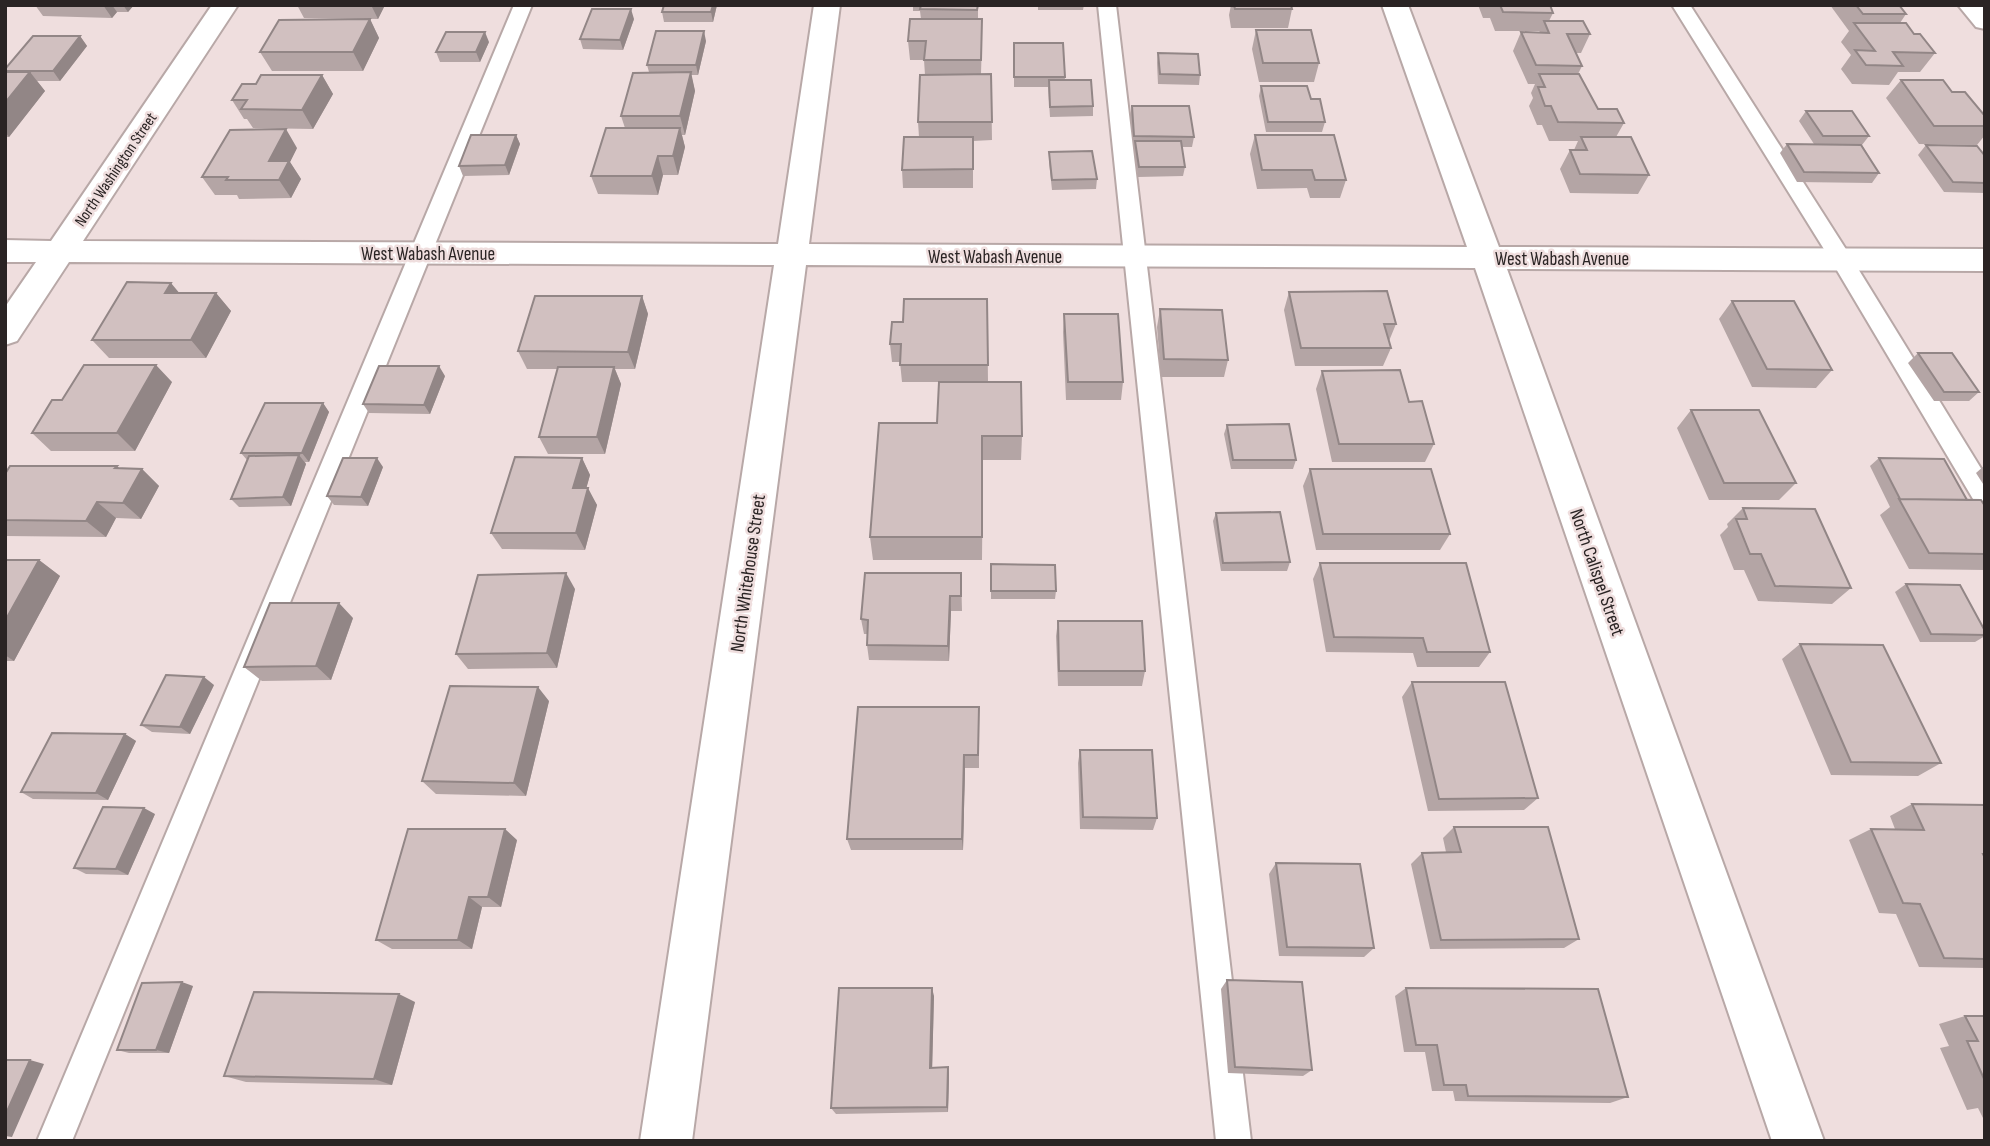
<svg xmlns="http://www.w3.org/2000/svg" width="1990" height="1146" font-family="'Sofia Sans Condensed',sans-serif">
<rect width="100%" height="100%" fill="#efdede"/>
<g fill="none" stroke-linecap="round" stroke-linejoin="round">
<g stroke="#b8a8a7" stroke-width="4">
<path id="service" d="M514,5H532L72,1141H37Z
M1098,5H1116L1251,1141H1216Z
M1672,5H1690L1849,254L1985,475V507L1976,504L1832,262Z"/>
</g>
<g stroke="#b8a8a7" stroke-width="4">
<path id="minor" d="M212,5H238L83,241L778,244L814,5H840L809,244L1467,247L1382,5H1408L1499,247L1985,249V271L1507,269L1824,1141H1772L1475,268L806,265L692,1141H640L774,265L69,262L17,341L5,345V307L36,262H5V240L51,241Z
M1958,5H1985V29L1976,27Z"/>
</g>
<use href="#service" fill="#fff" fill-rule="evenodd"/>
<use href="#minor" fill="#fff" fill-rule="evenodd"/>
</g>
<path fill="#b4a5a5" d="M35,5H134L128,12H117L112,18L43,16Z
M297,5H385L378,19L304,18Z
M664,5H717L713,22H664L662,12Z
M913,5H978V19L982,38L981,74H991L992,140L973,141V188H903L902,170L919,137L918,122L925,75L924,60H910L908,41L921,19L920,11H913Z
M1038,5H1084L1083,10H1038Z
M1231,5H1291L1292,9L1288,28H1231L1229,15Z
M1478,5H1550L1553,13L1549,21L1590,34L1581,53H1576L1582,66L1578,74L1598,109L1624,123L1616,137L1649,175L1638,194L1570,193L1560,169L1570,150H1574L1578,141H1549L1542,125H1537L1529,106L1533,98L1531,93L1535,84H1528L1513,51L1521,32H1539L1540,31H1495L1490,18H1483Z
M1830,5H1899L1906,14L1900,23L1914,34L1935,53L1920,72H1898L1889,85L1852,84L1841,69L1851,55L1841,42L1849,31Z
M370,19L379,38L363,71H272L260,52Z
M634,19L623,50L583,49L580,39Z
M1256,30L1319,63L1314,82H1259L1252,49Z
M80,36L87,46L60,81H37L45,91L9,137H5V69Z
M706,41L698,75H691L695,91L685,135H682L685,147L678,175H663L658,195L598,194L591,176L625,128L621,116L649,72L647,65Z
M489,42L480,62H440L436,52Z
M1014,43H1063L1065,80L1093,106V116L1050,117L1048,87H1014Z
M1158,53L1200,75L1199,85L1158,84L1157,63Z
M322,75L333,94L313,129L253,128L247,119H244L232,100L256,84Z
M1901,80L1952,92L1985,116V135L1977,145L1919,144L1886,98Z
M1261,86L1311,99L1325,122L1322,132H1266L1259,96Z
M1132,106L1194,137L1192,147H1182L1185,167L1183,176L1138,177L1130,116Z
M1806,111L1869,136L1862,145L1879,173L1872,183L1797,182L1780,153L1787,144H1814L1799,121Z
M516,135L520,144L509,175L463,176L459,166Z
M1255,135L1346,180L1340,198H1310L1307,188L1257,189L1250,154Z
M1926,145L1985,156V193L1944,192L1918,155Z
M297,148L290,162L301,179L291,198L239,199L237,195H215L202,177Z
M1049,152L1097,179L1096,189L1052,190L1049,162Z
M1289,292L1396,324L1389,341L1391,348L1383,366H1295L1284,310Z
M179,293H216L231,311L206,358H109L92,340Z
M642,296L648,314L635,369H615L621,384L605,454H548L539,437L558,369H527L518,351Z
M987,299L988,382L1022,436L1021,460H983L982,560H873L870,537L937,423L939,382H902L900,362H892L890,344L903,322Z
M1732,301L1832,370L1816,388L1752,387L1719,319Z
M1160,309L1228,360L1224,377H1161L1157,327Z
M1064,314L1123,382L1121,400H1066L1063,332Z
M1918,353L1979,392L1969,401H1934L1908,363Z
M1322,371L1409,402L1434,444L1425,462H1332L1316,389Z
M445,376L430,414L369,413L363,404Z
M172,382L135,451H51L32,433L62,400Z
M323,403L329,412L309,462H305L306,464L291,506L239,507L231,499L247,460L241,453Z
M1691,410L1796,483L1779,500H1709L1677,428Z
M1227,425L1296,460L1293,469H1231L1224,434Z
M582,458L590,475L586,488L597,505L585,550L502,549L491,533Z
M1879,458L1967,500L1985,506V570L1909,569L1880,515L1890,507L1870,466Z
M1985,465V487L1976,473Z
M383,467L368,506L334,505L327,496Z
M119,468L142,469L159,486L141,519L116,518L106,537L5,536V474Z
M1310,469L1450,534L1440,550H1316L1303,486Z
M1743,508L1851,588L1832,604L1758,601L1744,570H1734L1720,535L1728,527L1727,524Z
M1216,513L1290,562L1287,571H1221L1213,521Z
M5,560H39L60,576L14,661H5Z
M1320,563L1490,652L1479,667H1417L1413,653L1326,652L1313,579Z
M991,564L1056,591L1055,599H991Z
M961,573L962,611H951L949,661L869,660L867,645V634H864L861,619Z
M1906,584L1985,631V636L1975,642H1920L1895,592Z
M575,589L557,668L468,669L456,654Z
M353,618L331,680L262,681L244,667Z
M1058,621L1145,671L1142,686H1058L1056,636Z
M1800,644L1941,763L1918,776L1831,775L1782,659Z
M1412,682L1538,798L1524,810L1428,811L1402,697Z
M214,685L190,734L152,732L141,725Z
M549,701L526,796L436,794L422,781Z
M979,707V768H965L963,850H851L847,839Z
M125,734L136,741L108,800L33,799L21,792Z
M1080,750L1157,818L1153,830L1080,829L1078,763Z
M1912,804L1985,805V968L1919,967L1896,914L1879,913L1849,840L1871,829H1895L1890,816Z
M155,814L128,875L86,874L74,868Z
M1454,827L1579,939L1564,948L1430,949L1411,864L1422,853L1446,852L1443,838Z
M517,840L501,907H482L472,949H392L376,940Z
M1276,863L1374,948L1364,957L1279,956L1269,874Z
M1227,980L1312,1070L1303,1076L1228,1073L1221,989Z
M193,986L169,1053H129L117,1050Z
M1406,988L1628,1097L1610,1103L1455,1101L1453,1091H1432L1425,1052H1404L1395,996Z
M934,996L932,1068L949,1073L948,1112L836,1114L831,1108Z
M415,1002L392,1085L246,1082L224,1076Z
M1965,1016H1985V1122L1978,1108L1967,1110L1940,1048L1949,1046L1939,1024Z"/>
<path fill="#928686" d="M103,5H112L117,12L112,18Z
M123,5H134L128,12Z
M371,5H385L378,19Z
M713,5H717L713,22L711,12Z
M631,9L634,19L623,50L620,40Z
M370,19L379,38L363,71L353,52Z
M704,31L706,41L698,75L696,65Z
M485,32L489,42L480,62L476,52Z
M80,36L87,46L60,81L53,71Z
M30,72L45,91L9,137L5,132V103Z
M691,72L695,91L685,135L680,116Z
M322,75L333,94L313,129L302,110Z
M680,128L685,147L678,175L673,156Z
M286,129L297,148L290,162L301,179L291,198L279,180L269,161Z
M516,135L520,144L509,175L505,165Z
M658,156L663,175L658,195L652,176Z
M171,283L186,301L165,293Z
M216,293L231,311L206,358L191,340Z
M642,296L648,314L635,369L628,352Z
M156,365L172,382L135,451L117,433Z
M439,366L445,376L430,414L424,405Z
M614,367L621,384L605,454L597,437Z
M323,403L329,412L309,462L302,453Z
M299,455L306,464L291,506L283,497Z
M377,458L383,467L368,506L361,497Z
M582,458L590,475L582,504L573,488Z
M117,466L134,482L142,469L159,486L141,519L123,503L115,468Z
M588,488L597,505L585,550L576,533Z
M97,502L116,518L106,537L86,521Z
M39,560L60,576L14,661L5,655V621Z
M566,573L575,589L557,668L547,653Z
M950,596L951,611L949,661L948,646Z
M339,603L353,618L331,680L316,666Z
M204,677L214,685L190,734L180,727Z
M538,687L549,701L526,796L514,783Z
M125,734L136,741L108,800L96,793Z
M964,755L965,768L963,850L962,839Z
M144,808L155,814L128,875L116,869Z
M505,829L517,840L501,907L488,897Z
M469,897L482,907L472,949L458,940Z
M182,982L193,986L169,1053L156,1050Z
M932,988L934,996L932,1074L930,1068Z
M399,994L415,1002L392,1085L374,1079Z
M30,1060L44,1064L12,1137L5,1136V1116Z
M948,1067L949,1073L948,1112L947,1107Z"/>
<path fill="#d1c0c0" stroke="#928686" stroke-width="2" d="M664,5H713L711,12H662Z
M921,5H978L977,10L920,9Z
M1234,5H1291L1292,9H1235Z
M1500,5H1550L1553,13L1503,12Z
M1856,5H1899L1906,14H1863Z
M592,9H631L620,40L580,39Z
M370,19L353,52H260L279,20Z
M910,19H982L981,60H924L926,41H908Z
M1544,21H1583L1590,34H1567L1582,66L1536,65L1521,32L1549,33Z
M1854,23H1906L1914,34H1920L1935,53L1893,52L1903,66L1866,65L1855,50L1875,51Z
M1256,30H1311L1319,63H1263Z
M656,31H704L696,65H647Z
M446,32H485L476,52H436Z
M33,36H80L53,71H5V69Z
M1014,43H1063L1065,77H1014Z
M1158,53L1198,54L1200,75L1160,74Z
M5,72H30L5,103Z
M691,72L680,116H621L633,73Z
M991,74L992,122H918L920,75Z
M1539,74H1579L1598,109H1617L1624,123L1558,122L1551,106H1545L1538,87H1545Z
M261,75H322L302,110L241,109L247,100H232L242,84H256Z
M1049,80H1091L1093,106L1050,107Z
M1901,80H1943L1952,92H1965L1985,116V126H1934Z
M1261,86H1307L1311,99H1320L1325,122H1268Z
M1132,106H1189L1194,137L1134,136Z
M1806,111H1852L1869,136H1823Z
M606,128H680L673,156H658L652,176H591Z
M286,129L269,161H289L279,180H226L228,177H202L230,130Z
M471,135H516L505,165L459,166Z
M1255,135H1334L1346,180H1315L1312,170H1262Z
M904,137H973V169L902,170Z
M1581,137H1631L1649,175L1580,174L1570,150H1587Z
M1135,141H1181L1185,167H1139Z
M1787,144L1861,145L1879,173L1804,172Z
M1926,145L1977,146L1985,156V183L1953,182Z
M1092,151L1097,179L1052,180L1049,152Z
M127,282L171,283L165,293H216L191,340H92Z
M1387,291L1396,324H1384L1391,348H1301L1289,292Z
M535,296H642L628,352L518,351Z
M904,299H987L988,365H900L901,344H890L892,322H903Z
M1732,301H1794L1832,370L1767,369Z
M1160,309L1222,310L1228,360L1164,359Z
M1064,314H1118L1123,382H1068Z
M1918,353H1952L1979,392H1944Z
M84,365H156L117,433H32L52,400H62Z
M379,366H439L424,405L363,404Z
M558,367H614L597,437H539Z
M1400,370L1409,402L1422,401L1434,444H1339L1322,371Z
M939,382H1021L1022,436H982V537H870L879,423H937Z
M265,403H323L302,453H241Z
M1691,410H1759L1796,483H1724Z
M1289,424L1296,460H1233L1227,425Z
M299,455L283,497L231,499L249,456Z
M515,457L582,458L573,488H588L576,533H491Z
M343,458H377L361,497L327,496Z
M1879,458L1944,459L1967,500L1900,499Z
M10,466H117L115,468L142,469L123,503L97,502L86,521L5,520V474Z
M1310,469H1431L1450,534H1323Z
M1899,499L1981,500L1985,506V554L1929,553Z
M1743,508L1815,509L1851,588L1775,586L1761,554H1750L1736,519H1747Z
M1280,512L1290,562L1223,563L1216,513Z
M5,560H39L5,621Z
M1320,563H1466L1490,652H1427L1423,638L1334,637Z
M991,564L1055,565L1056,591H991Z
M566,573L547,653L456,654L478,575Z
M865,573H961V596H950L948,646L867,645L868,620L861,619Z
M1906,584L1960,585L1985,631V635L1931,634Z
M270,603H339L316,666L244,667Z
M1058,621H1142L1145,671H1059Z
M1800,644L1883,645L1941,763L1851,762Z
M166,675L204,677L180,727L141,725Z
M1412,682H1505L1538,798L1439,799Z
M450,686L538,687L514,783L422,781Z
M858,707H979L978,755H964L962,839H847Z
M52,733L125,734L96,793L21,792Z
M1080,750H1152L1157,818L1083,817Z
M1912,804L1985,805V854H1983L1985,858V959L1944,958L1920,904L1903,903L1871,829L1924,830Z
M103,807L144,808L116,869L74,868Z
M1454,827H1548L1579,939L1441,940L1422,853L1461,852Z
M408,829H505L488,897H469L458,940H376Z
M1276,863L1360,864L1374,948L1287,947Z
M1227,980L1302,982L1312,1070L1235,1067Z
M182,982L156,1050H117L142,983Z
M839,988H932L930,1068L948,1067L947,1107L831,1108Z
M1406,988L1598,989L1628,1097L1468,1096L1466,1085H1444L1437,1045H1416Z
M254,992L399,994L374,1079L224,1076Z
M1965,1016H1985V1081L1967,1041H1978Z
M5,1060H30L5,1116Z"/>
<g text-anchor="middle" stroke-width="5" stroke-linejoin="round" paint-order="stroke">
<g font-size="16" fill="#2a2424" stroke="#efdede">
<text transform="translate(115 169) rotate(-56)" y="6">North Washington Street</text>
</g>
<g font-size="19" fill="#2a2424" stroke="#efdede">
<text x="428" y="260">West Wabash Avenue</text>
<text x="995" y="263">West Wabash Avenue</text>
<text x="1562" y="265">West Wabash Avenue</text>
<text transform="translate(1598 572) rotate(71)" y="7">North Calispel Street</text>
<text transform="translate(747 573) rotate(-82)" y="7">North Whitehouse Street</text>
</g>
</g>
<rect width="1990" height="1146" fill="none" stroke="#2a2424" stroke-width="14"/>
</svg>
